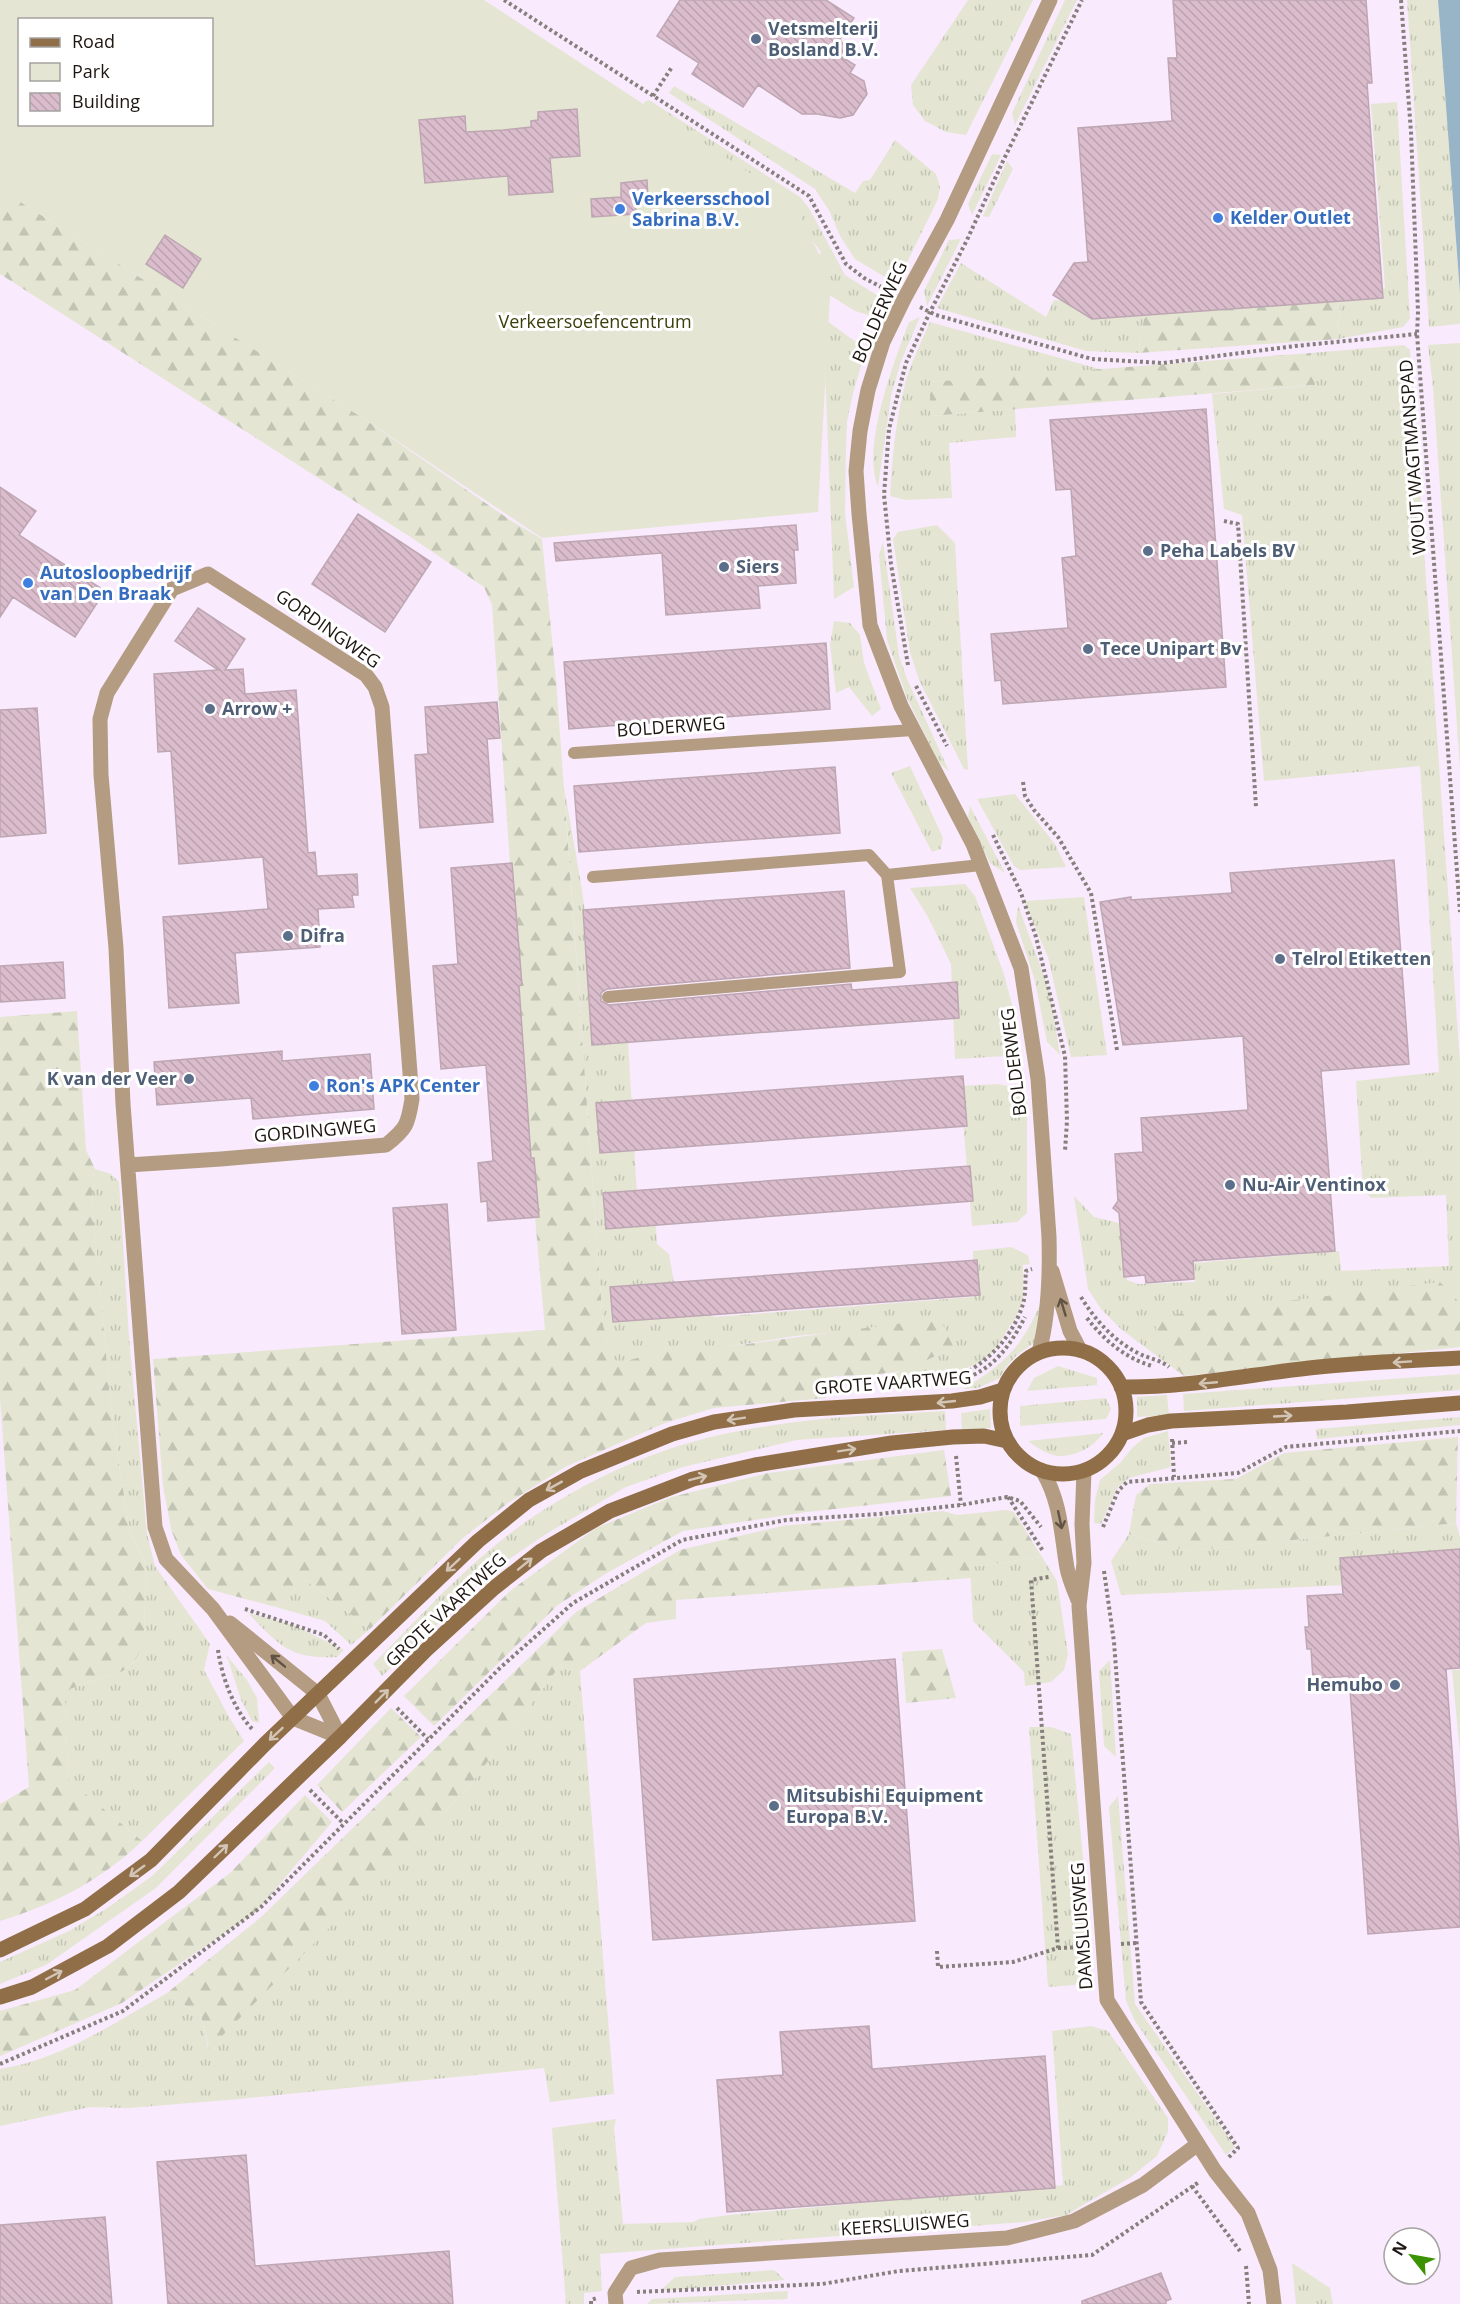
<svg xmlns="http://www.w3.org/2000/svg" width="1460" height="2304" font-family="'Open Sans',sans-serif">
<defs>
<pattern id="grass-tufts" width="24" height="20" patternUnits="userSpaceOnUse" patternTransform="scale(1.5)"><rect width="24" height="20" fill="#e4e6d3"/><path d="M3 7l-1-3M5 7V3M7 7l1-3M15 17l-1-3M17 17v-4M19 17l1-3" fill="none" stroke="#c3c5b4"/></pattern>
<pattern id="forest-firs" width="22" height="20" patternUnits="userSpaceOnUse" patternTransform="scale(1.5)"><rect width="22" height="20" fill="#e4e6d3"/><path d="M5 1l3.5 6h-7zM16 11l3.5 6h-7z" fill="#c3c5b4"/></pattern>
<pattern id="building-back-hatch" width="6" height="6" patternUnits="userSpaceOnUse" patternTransform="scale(1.5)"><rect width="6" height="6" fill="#dabccc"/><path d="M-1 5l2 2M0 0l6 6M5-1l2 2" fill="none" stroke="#bba1ae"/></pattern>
</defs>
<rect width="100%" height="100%" fill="#fef9f6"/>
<path fill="#f9eafd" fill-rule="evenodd" d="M0,0H1460V2304H0ZM20,20H212V124H20ZM1394,2238H1430V2274H1394Z"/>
<path fill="url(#grass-tufts)" d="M968,0H1033L966,135L946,132L925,121L913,105L911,85Z
M1065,0H1077L1015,125L1012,113Z
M1407,0H1438L1460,293V324L1429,327Z
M674,86L855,193L863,181L870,180L895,140L936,174L940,186L938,199L898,281L885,277L855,259L840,236L830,212L815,189L669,93Z
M649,100L800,197L809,208L845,275L886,301L884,309L872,316L855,311L804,279L821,252L799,223L649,127L644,102Z
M1397,102L1410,319L1403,327L1338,339L1340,298L1385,288L1371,104Z
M992,154L1001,155L972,215L968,204Z
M1007,161L1013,169L989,217L983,216Z
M961,239L927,306L924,291L949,240Z
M961,263L1046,317L1054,300L1066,301L1098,319L1145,313L1138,353L1086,351L937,308Z
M920,317L901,361L891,396L878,487C861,447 894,362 909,322Z
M823,318L860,345L864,356L853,393L847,422L846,448L845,513L854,587L834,599Z
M930,322L1103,370L930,382V416L1015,409L1016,437L949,443L952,498L905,500L890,496C892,461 895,426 903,393C908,368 920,345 930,322Z
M1460,343V768L1433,388L1428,345Z
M1404,345L1410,350L1460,1063V1303L1440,1282L1158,1346L1184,1376L1122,1330L1101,1309L1088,1289L1074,1196L1094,1217L1123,1224L1127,1280L1138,1284L1195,1282L1193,1263L1339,1251L1341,1271L1449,1266L1446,1195L1371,1198L1363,1190L1356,1081L1439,1072L1420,766L1264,781L1242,515L1224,509L1212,394L1314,385L1311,353Z
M937,525L955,543L968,770L964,769L919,680L910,652L893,539L898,532Z
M883,542L899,656L907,679L949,771L939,763L907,698L887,640L879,555Z
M834,621L850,623L860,635L864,663L881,709L872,716L849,687L836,693L830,645Z
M910,766L943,838L941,849L932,852L891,773Z
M564,786C576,860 594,934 590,1010L626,1006L637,1195L654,1193L657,1244L669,1254L675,1288L694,1304L714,1317L973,1297V1251L1011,1247L1028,1255L1030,1264L1023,1265V1300L1016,1317L994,1351L981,1362L949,1375L871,1384L954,1348L861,1330L795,1336L725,1347H671L615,1366L603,1325Z
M1015,794L1055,844L1066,867L1020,870L1014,866L977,799Z
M970,806L1005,873L990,863L968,817Z
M965,884L975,896L1004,974L1020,1036L1007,1056L955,1059L951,964L928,917L910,888Z
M1084,897L1107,1055L1071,1057L1048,957L1024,901Z
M1018,905L1050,993L1060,1055L1047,1042L1035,981L1016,922Z
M999,1084L1015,1088L1027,1103V1213L1017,1222L972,1226L960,1086Z
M95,1169L111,1174L119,1182L129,1337L147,1534L155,1566L210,1644L204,1670L229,1717L244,1741L142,1841L68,1779L65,1697L70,1689L123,1671L133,1663L144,1635L146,1564L130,1532L120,1471L110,1398L92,1201Z
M1041,1302L1035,1342L1017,1355L1006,1367L1000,1378L978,1388L963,1389C1005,1364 1022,1347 1041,1302Z
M1058,1366L1097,1378V1385L1027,1391L1034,1378Z
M1460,1374V1390L1184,1411L1183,1394Z
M1167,1395L1169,1415L1137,1417V1397Z
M1106,1398L1111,1409L1106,1419L1020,1426V1406Z
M990,1409L991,1428L962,1430L961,1413Z
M945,1411L946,1430L797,1440L683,1467L626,1487L546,1534L493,1570L423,1639L382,1676L373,1664C410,1627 446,1587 486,1553C532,1513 593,1477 650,1456C701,1436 759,1426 813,1420C857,1415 901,1414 945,1411Z
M1460,1417V1425L1317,1439L1316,1429Z
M1168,1431L1171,1467L1129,1478L1118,1487L1101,1524L1094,1523L1095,1500L1100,1480L1120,1463L1132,1448L1144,1438Z
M1103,1433C1094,1447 1075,1457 1058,1456C1048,1455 1036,1447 1028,1441Z
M1456,1523L1460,1537V1580L1121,1595L1111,1561L1129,1534L1188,1551Z
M1042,1557L1057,1581L1068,1654L1064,1670L1051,1682L1025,1686L1024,1672L973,1621L970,1567Z
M305,1580L370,1629L351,1645L325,1621L276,1607Z
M248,1613L293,1625L344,1650L337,1657C289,1659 280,1646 248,1613Z
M227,1656L247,1680L257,1698L259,1723L252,1721L241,1700Z
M1110,1660L1116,1757L1104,1746L1099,1671Z
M559,1667L580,1671L614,2094L550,2102L544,2068L240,2099L128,2108L90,2107L0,2126V2069C60,2060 114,2023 167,1993L201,2016L208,2048L467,1789Z
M1452,1670H1460V1753Z
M1029,1727H1051L1071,1734L1093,1960L1085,1974L1075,1985L1048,1987Z
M269,1762L275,1768L156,1888L46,1965L0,1984V1962L69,1931L109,1907L152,1876Z
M1118,1796L1135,2004L1235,2147L1226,2155L1135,2021L1126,2001L1109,1807Z
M1091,2026L1108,2031L1168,2118V2132L1157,2156L1131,2177L1066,2215L1024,2222L600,2254L602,2291L584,2293V2304H566L552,2128L616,2119L614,2128L623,2224L693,2222L699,2219L729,2215L1063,2185L1052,2031Z
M1292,2263L1330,2288L1333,2304H1296Z
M774,2270L785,2280L660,2291L675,2277Z
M788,2291L787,2299L647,2304L652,2299Z"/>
<path fill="url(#forest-firs)" d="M0,189L363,418L510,520L542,539L556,679L603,1325L615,1365L671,1347H725L940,1318L954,1348L902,1371L872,1375L834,1376L826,1398L714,1408L665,1423L565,1467L508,1503L464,1537L370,1629L305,1580L276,1607L208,1589L181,1555L171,1529L163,1486L153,1359L545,1330L533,1194L492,605L484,587L415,540L0,274Z
M1340,298L1338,339L1138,353L1145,313Z
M1311,353L1315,385L930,416V382Z
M77,1011L86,1150L95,1169L92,1201L110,1398L120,1471L130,1532L146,1564L144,1635L139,1653L133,1663L123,1671L70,1689L65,1697L68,1779L142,1841C102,1880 53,1905 0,1921V1804L29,1787L0,1398V1017Z
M1440,1282L1460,1303V1347L1184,1376L1157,1346L1155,1317Z
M1458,1437L1456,1523L1188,1551L1129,1534L1136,1495L1150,1484L1236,1479L1284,1453Z
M944,1450L951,1496L807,1512L683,1531L607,1573L558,1605L434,1726L404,1696L510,1591L596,1528L672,1497L768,1473Z
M1007,1510L1014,1512L1042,1557L970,1567L971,1578L676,1600V1619L646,1623L580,1671L559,1667L467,1789L209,2049L201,2016L167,1993L260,1918L576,1612L680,1550L782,1526L943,1511L957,1515Z
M942,1649L956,1698L906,1703L902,1652Z
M391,1708L421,1737L342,1812L317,1785Z
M305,1795L332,1822L257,1911L122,2003L0,2056V2011L75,1990L230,1873Z"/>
<path fill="#e4e6d3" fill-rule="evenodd" d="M0,0H484L794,202L831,279L818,512L542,538L363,418L0,189ZM20,20H212V124H20Z"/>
<path fill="#97b5c6" d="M1438,0H1460V293Z"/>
<path fill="url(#building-back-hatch)" stroke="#bea7b3" stroke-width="1.5" d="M680,0H826L854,18L840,39L845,48L840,56L855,65L850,73L864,81L867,94L853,115L840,118L817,114H802L758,85L743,107L692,74L699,63L657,36Z
M1173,0H1366L1372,83H1367L1383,298L1092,319L1053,295L1074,263L1088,262L1078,128L1172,121L1168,58H1177Z
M577,109L580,156L550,158L553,192L509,195L508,176L425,183L419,120L465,116L466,132L503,130L531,127V121L538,120V112Z
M647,180L648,199L635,200L636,214L592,217L591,199L621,197V183Z
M165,235L201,259L183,288L146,264Z
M1206,409L1226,687L1003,704L1001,680L995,681L991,634L1068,628L1062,558L1076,556L1071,489L1056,490L1050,420Z
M0,487L36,511L19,535L105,591L75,637L13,597L0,617Z
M358,514L431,562L385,632L312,584Z
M796,525L798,550H794L796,583L758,586L760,608L666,615L662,553L556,561L554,543Z
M198,608L245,639L225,670L243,669L245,694L296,690L308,853L315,852L317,876L357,874L358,895H352L354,907L318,909L320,947L235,953L239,1003L169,1008L163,917L268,909L263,857L179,864L171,751L158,752L154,674L218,670L175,641Z
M826,643L830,709L569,729L564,662Z
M497,702L500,738L487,739L493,822L420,828L415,755L428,754L425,707Z
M37,708L46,833L0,837V710Z
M835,767L840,833L579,852L574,786Z
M1394,860L1409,1064L1321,1071L1335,1251L1193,1261L1194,1279L1146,1283L1145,1275L1124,1277L1119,1213L1113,1208L1118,1201L1115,1154L1143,1152L1141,1118L1248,1110L1243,1036L1123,1045L1100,902L1131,897V900L1232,893L1230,873Z
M512,863L522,985L519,986L531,1158H534L539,1217L488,1221L487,1201L481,1202L478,1163L493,1161L486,1065L441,1069L433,966L458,964L451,868Z
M844,891L850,968L607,989L601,993V1001L609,1005L851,984L852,990L957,982L959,1018L592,1045L583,910Z
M63,962L65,998L0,1002V966Z
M282,1051V1061L370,1054L374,1109L253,1119L251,1098L157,1105L154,1062Z
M963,1076L967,1126L600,1153L596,1103Z
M970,1166L973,1201L606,1229L603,1193Z
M447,1204L456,1330L402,1334L393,1208Z
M977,1260L980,1295L613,1322L610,1287Z
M1460,1549V1668L1446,1669L1460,1858V1927L1368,1934L1349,1676L1313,1679L1311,1649H1307L1305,1627H1309L1307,1596L1343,1594L1340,1558Z
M895,1659L915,1921L653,1940L634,1679Z
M869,2026L872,2069L1045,2056L1055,2188L727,2212L717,2080L783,2075L780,2032Z
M246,2155L255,2266L449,2251L453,2304H168L157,2162Z
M105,2217L112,2304H0V2225Z
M1161,2273L1171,2299L1166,2301V2304H1082V2301Z"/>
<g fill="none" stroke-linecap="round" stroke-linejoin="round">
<path stroke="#867f7c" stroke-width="4" stroke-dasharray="3 3" stroke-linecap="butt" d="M504,0L809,196L846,264L864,278L887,290
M1401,0L1411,132L1418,312L1417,334L1460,912
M653,96L672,67
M920,307L936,315L1092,359L1163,363L1295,346L1417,334
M1224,521L1238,524L1256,807
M908,665L891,564L884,495L889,429L900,386L906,363L930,312L967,240L1003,161L1082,0
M916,686L947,746
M1023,782L1025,796L1034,810L1058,837L1091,893L1117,1050
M993,835L1021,893L1036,937L1065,1056L1067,1121L1065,1151
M1081,1297C1095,1320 1114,1341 1138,1353C1149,1359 1159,1359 1169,1367
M1087,1318C1104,1340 1125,1358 1152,1366
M968,1377C996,1367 1012,1342 1025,1317
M947,1380C981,1371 1013,1338 1023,1304C1026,1294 1025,1281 1026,1271L1032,1269
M1172,1439L1174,1477
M1172,1443L1189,1442
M956,1456L961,1505
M1008,1497L1043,1551
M1103,1527L1118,1491L1127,1482L1238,1473L1286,1447L1460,1431
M1104,1571L1114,1642L1141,2002L1238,2148L1228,2158
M245,1609L324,1635L339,1649
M218,1650C222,1678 234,1710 253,1730
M397,1708L428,1739
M310,1790L343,1823
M1121,1944L1136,1943
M1058,1948L1084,1947
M937,1951L938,1967L1013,1962L1058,1948L1031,1580L1049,1577
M0,2064L123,2011L261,1907L500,1668L573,1603L682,1540L786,1520L879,1514L961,1505L1007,1497L1020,1501L1041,1527
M1192,2186L1240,2251
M1246,2266L1249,2304
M637,2292L822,2284L899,2271L1092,2255L1199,2182
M591,2304V2300L597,2298"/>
<path stroke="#b39c82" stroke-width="12" d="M574,753L913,730
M593,877L869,855L887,875
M608,997L900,972L887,875L981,865"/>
<path stroke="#b39c82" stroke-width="15" d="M128,1165L221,1159L386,1145C406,1129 408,1125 412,1099L382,707L375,687L366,675L208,574L172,589L107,693L100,719L101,775L116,948L123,1104L155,1527L166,1559L213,1609L293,1718L340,1737
M1052,1271L1070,1331L1080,1350
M1039,1352C1049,1315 1050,1274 1049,1237L1038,1079L1021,968L973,844L901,706L870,625L859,514L856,471L860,431L868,390L883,342L904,299L947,220L1050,0
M1084,1471L1082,1524L1084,1563L1079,1606L1107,2000L1215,2171L1248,2213L1270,2270L1274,2304
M1043,1472C1061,1503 1061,1533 1067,1568C1069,1579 1074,1590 1078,1600
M230,1623L318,1694L340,1737
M616,2304L615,2293L631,2268L660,2260L1007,2238L1074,2221L1143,2185L1198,2144"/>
<path stroke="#906f48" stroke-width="15" d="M1000 1411a63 63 0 1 1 126 0a63 63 0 1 1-126 0Z
M1121,1387C1185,1388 1246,1375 1309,1368C1359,1362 1410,1361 1460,1358
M1122,1434L1148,1425L1171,1421L1347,1412L1460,1403
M0,1950L85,1909L151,1860L265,1744L478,1541L529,1500L581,1471L672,1434L714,1422L794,1410L952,1401L980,1397L1003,1390
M0,1997L32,1987L108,1946L179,1892L340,1737L426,1650L494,1588L541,1551L610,1511L693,1479L755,1465L892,1443L953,1437L984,1436L1007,1441"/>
</g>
<defs><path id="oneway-shaft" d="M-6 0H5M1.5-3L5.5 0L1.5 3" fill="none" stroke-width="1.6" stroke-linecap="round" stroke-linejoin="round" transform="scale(1.5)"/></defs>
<g stroke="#615244">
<use href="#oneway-shaft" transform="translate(1063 1307) rotate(-107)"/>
<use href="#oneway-shaft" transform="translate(1060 1520) rotate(78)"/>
<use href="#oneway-shaft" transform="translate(278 1661) rotate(-141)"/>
</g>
<g stroke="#d3c5b6">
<use href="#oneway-shaft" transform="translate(1402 1362) rotate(176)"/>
<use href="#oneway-shaft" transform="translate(1208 1383) rotate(175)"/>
<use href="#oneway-shaft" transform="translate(946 1402) rotate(174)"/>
<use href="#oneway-shaft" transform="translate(1283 1416) rotate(-3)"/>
<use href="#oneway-shaft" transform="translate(736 1419) rotate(171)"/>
<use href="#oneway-shaft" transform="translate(847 1450) rotate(-9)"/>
<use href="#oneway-shaft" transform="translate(698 1478) rotate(-14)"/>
<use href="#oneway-shaft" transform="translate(554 1486) rotate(151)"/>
<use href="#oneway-shaft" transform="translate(525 1564) rotate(-39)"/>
<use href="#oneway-shaft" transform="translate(453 1565) rotate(137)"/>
<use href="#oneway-shaft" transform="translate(382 1696) rotate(-45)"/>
<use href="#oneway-shaft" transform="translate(276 1734) rotate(137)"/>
<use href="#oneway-shaft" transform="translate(221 1851) rotate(-44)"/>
<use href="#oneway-shaft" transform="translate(137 1871) rotate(144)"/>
<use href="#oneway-shaft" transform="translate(54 1975) rotate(-28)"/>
</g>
<g fill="#5c6f8a" stroke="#fff" stroke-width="2">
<circle cx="756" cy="39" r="6"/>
<circle cx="1148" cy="551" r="6"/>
<circle cx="724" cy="567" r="6"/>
<circle cx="1088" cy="649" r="6"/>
<circle cx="210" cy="709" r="6"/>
<circle cx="288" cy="936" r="6"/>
<circle cx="1280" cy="959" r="6"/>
<circle cx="189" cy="1079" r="6"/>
<circle cx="1230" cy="1185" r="6"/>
<circle cx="1395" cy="1685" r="6"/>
<circle cx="774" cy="1806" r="6"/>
</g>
<g fill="#3f7fe0" stroke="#fff" stroke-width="2">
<circle cx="620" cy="209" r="6"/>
<circle cx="1218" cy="218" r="6"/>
<circle cx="28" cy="583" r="6"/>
<circle cx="314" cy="1086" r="6"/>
</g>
<g text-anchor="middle" stroke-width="6" stroke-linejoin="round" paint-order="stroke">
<g font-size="18" font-weight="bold" fill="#4e5e75" stroke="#fff" text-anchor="start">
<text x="768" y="35">Vetsmelterij<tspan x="768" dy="21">Bosland B.V.</tspan></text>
<text x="1160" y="557">Peha Labels BV</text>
<text x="736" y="573">Siers</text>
<text x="1100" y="655">Tece Unipart Bv</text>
<text x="222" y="715">Arrow +</text>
<text x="300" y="942">Difra</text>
<text x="1292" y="965">Telrol Etiketten</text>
<text x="177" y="1085" text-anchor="end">K van der Veer</text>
<text x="1242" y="1191">Nu-Air Ventinox</text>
<text x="1383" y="1691" text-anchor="end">Hemubo</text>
<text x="786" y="1802">Mitsubishi Equipment<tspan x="786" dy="21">Europa B.V.</tspan></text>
</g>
<g font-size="18" font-weight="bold" fill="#366cbe" stroke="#fff" text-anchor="start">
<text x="632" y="205">Verkeersschool<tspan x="632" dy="21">Sabrina B.V.</tspan></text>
<text x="1230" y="224">Kelder Outlet</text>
<text x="40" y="579">Autosloopbedrijf<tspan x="40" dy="21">van Den Braak</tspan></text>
<text x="326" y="1092">Ron's APK Center</text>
</g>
<g font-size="18" fill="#1e1612" stroke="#fff">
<text transform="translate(880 312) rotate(-66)" y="6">BOLDERWEG</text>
<text transform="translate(1413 457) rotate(-94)" y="6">WOUT WAGTMANSPAD</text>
<text transform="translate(328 629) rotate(35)" y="6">GORDINGWEG</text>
<text transform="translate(671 727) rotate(-4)" y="6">BOLDERWEG</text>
<text transform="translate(1014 1062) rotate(-97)" y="6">BOLDERWEG</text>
<text transform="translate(315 1131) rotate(-5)" y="6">GORDINGWEG</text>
<text transform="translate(893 1383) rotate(-4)" y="6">GROTE VAARTWEG</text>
<text transform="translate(446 1610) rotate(-43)" y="6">GROTE VAARTWEG</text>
<text transform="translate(1082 1926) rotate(-94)" y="6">DAMSLUISWEG</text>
<text transform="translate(905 2225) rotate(-4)" y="6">KEERSLUISWEG</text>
</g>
<g font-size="18" fill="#3c3f0b" stroke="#fff">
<text x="595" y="328">Verkeersoefencentrum</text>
</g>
</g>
<rect x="18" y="18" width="195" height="108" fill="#ffffff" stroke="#a5a2a0" stroke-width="1.5"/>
<rect x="30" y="38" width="30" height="9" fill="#906f48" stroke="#a5a2a0" stroke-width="1.5"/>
<text x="72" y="48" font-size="18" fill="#1e1612">Road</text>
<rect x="30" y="63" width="30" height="18" fill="#e4e6d3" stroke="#a5a2a0" stroke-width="1.5"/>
<text x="72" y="78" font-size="18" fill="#1e1612">Park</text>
<rect x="30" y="93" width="30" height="18" fill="url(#building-back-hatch)" stroke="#a5a2a0" stroke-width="1.5"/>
<text x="72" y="108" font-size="18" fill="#1e1612">Building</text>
<g transform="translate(1412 2256) rotate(301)"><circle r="28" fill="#ffffff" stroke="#a5a2a0" stroke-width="1.5"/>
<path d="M0-4.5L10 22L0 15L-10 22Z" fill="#3b9202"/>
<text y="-9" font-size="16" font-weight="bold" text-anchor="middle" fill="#1e1612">N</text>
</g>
</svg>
